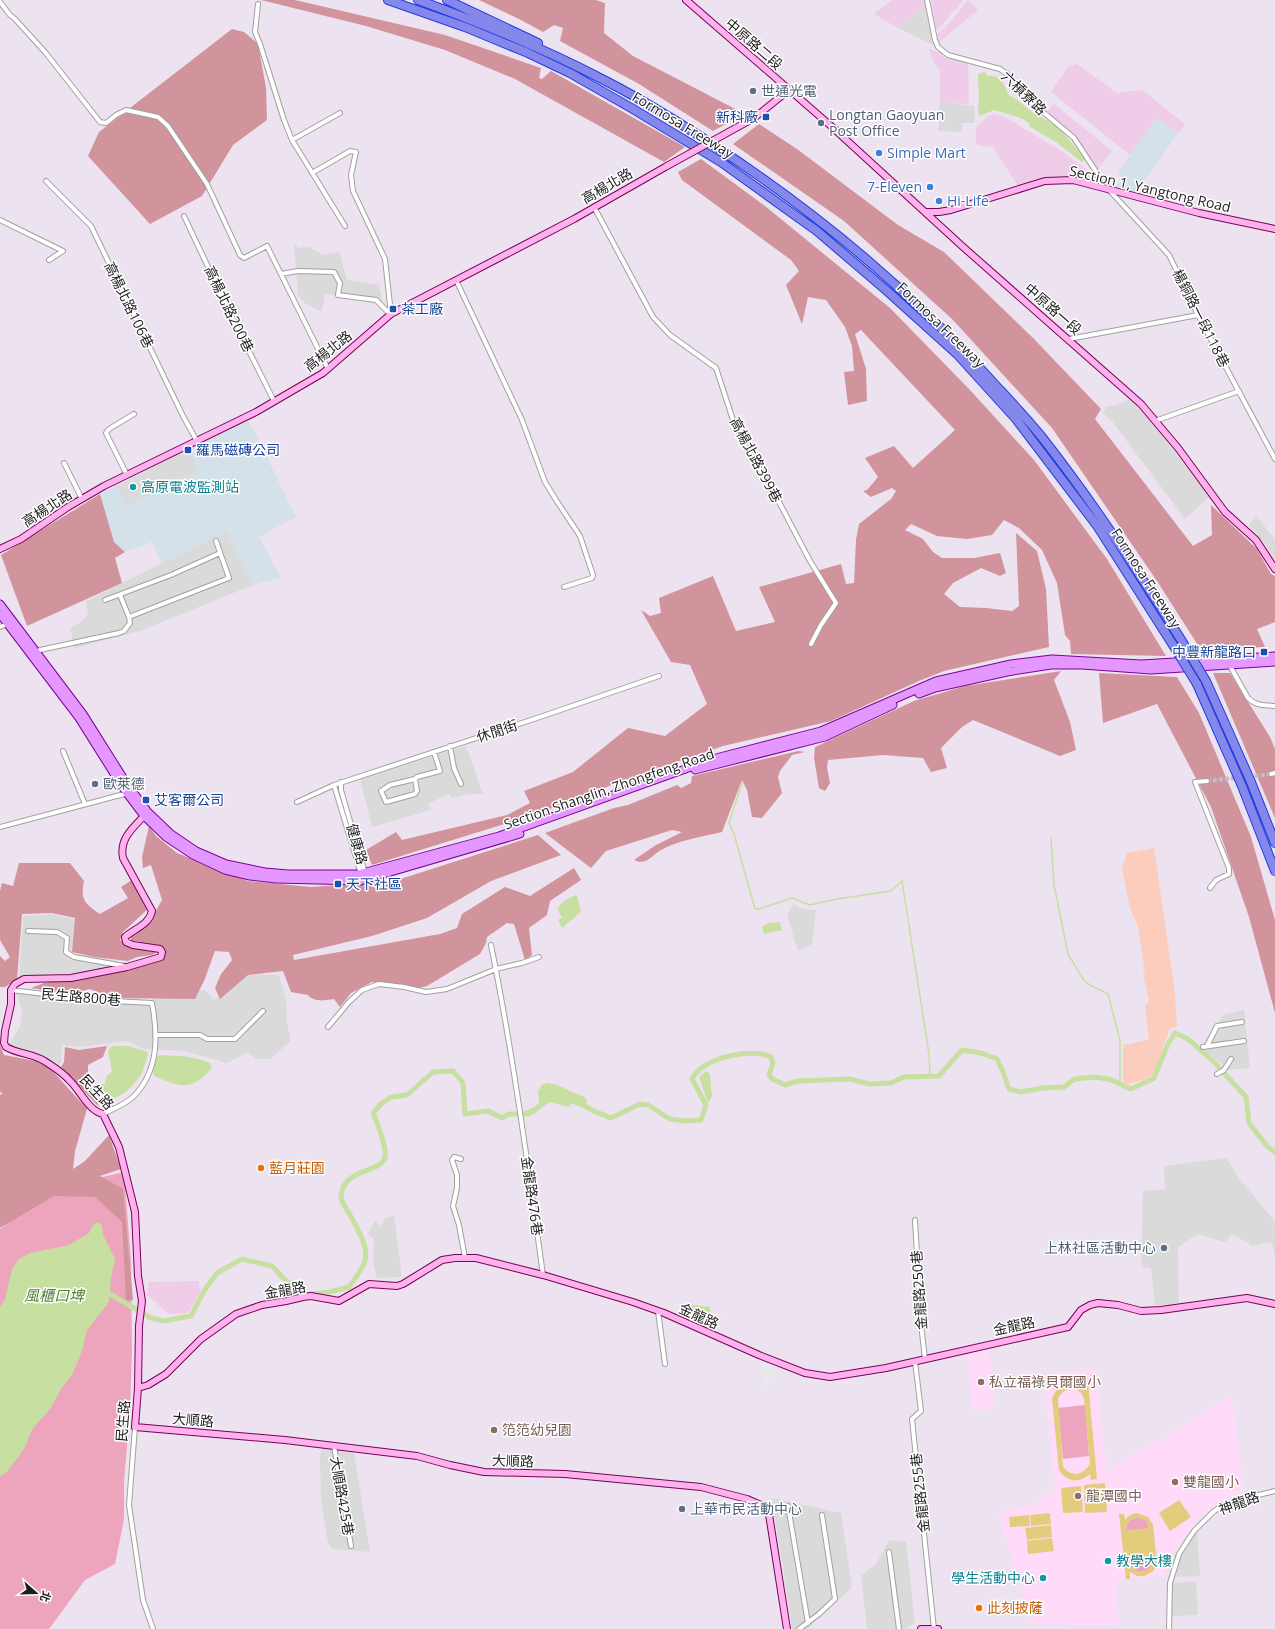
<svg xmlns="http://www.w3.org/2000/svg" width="1275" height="1629" font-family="'Open Sans','Noto Sans TC',sans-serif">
<rect width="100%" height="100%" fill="#ede2ef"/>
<path fill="#dadadb" d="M926,7L933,45L896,27Z
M940,101L974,106L975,123H962L961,132L938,131Z
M294,244L299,248L308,247L324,255L339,252L347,280L379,285L383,303L325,294L322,312L306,304L298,296Z
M1130,399L1153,423L1209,497L1185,519L1112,421L1103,413L1105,407L1117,405Z
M188,449L199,470L127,506L116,486Z
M1257,516L1275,540V560L1265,543L1249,525Z
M227,531L253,585L140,631L75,648L70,628L78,624L88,615L86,601Z
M466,746L483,794H469L451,798L450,794L429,803L431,810L372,827L360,779Z
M794,903L799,908L810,910H816L812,944L798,951L787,915Z
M52,914L77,920L71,953L128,963L92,972L63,976L19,978L23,916Z
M247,974L279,975L286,999L287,1023L291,1041L270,1059H256L248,1052L227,1063L184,1051L145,1049L126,1041L80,1047L63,1045L61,1052L62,1061L59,1065L39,1054L13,1050L9,1044L20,1027L22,1010L16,993L19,989L88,1000L152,1003L153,993H184L205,990L214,1000Z
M1244,1010L1250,1068L1226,1070L1222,1064L1206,1052L1203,1043L1223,1015Z
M1226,1158L1238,1177L1275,1222V1255L1272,1242L1252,1246L1233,1234L1225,1242L1198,1234L1178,1247L1179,1305H1155L1151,1268L1141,1267L1143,1191L1165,1189L1164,1166Z
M394,1215L402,1277L377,1278L373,1261L374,1240L368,1233L375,1221L381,1226L384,1219Z
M322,1449L354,1453L370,1552L333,1549L328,1543L321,1501L320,1455Z
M772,1498L841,1513L852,1587L807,1629H792Z
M1197,1533L1200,1576L1176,1577L1177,1567L1181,1557L1188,1543Z
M889,1540L906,1542L915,1623L904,1629H867L861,1576L876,1564Z
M1196,1581L1198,1615L1172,1616L1171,1583Z"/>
<path fill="#d4e1e8" d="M1157,117L1178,133L1136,193L1116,186L1122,181L1118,172Z
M249,421L296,517L259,537L281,578L253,585L227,531L162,564L152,542L125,552L114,542L100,494L116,486L127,506L198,470L188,449Z"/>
<path fill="#ffdbf9" d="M989,1350L994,1408L973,1411L967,1356L970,1353Z
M1096,1370L1107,1472L1232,1395L1244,1492L1230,1497L1200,1518L1172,1553L1166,1575L1116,1580L1119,1626L1033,1624L997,1513L1033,1505L1055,1488L1044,1378L1056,1373Z"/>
<path fill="#efcce7" d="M892,0H925L926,7L896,27L874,14Z
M931,0H963L942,25L936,30Z
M968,0L978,10L939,42L937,34L945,28Z
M929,49L941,53L944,58L968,63L969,102L967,104L940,101V69L935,65Z
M1077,64L1118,94L1121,92L1142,90L1185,124L1178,133L1157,117L1130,155L1051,92L1068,67Z
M1054,104L1112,151L1097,170L1075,136L1047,111Z
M993,114L1005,117L1063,152L1086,169L1088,180L1075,177L1056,176L1018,186L993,147L978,145L976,142V128L988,116Z
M199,1281L200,1293L188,1313L169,1314L147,1295L149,1282Z"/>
<path fill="#eca5bc" d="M124,1172L131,1261L132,1349L130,1412L124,1481V1519L115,1564L85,1580L49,1629H0V1229L59,1187Z
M1085,1405L1089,1456L1063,1459L1058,1408Z
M1138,1517L1147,1521L1149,1528L1126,1531C1126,1523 1130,1519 1138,1517Z
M1152,1558L1150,1568C1141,1575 1133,1572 1129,1562Z"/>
<path fill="#d1949c" d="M261,0H295L445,35L541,68L539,78L542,79L551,71L685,147L664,162L515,79L445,50L366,26Z
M479,0H596L605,3L604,33L633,56L745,114L713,131L639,84L560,41L563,28L554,25L543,32L519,19Z
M232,29L244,32L258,44L266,88L267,120L233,145L202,196L150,224L88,156L99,132Z
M759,124L797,149L898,225L944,252L1034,339L1101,409L1095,419L1193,546L1212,535L1211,505L1257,549L1271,574L1275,576V622L1257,629L1265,647L1201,650L1157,581L1052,428L952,319L844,221L733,144Z
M701,159L765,206L890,308L969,389L1034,460L1107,559L1166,656L1071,654L1070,641L1065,635L1057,583L1042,550L1019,528L1004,520L992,535L967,539L937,536L911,524L905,530L923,539L933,552L942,558H974L1000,553L1006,573L1000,576L981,568L953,583L944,594L960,607L986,608L1012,611L1019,606L1016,533L1037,551L1046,589L1049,647L944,671L919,681L831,721L723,746L630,778L537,814L372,865L366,850L396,832L402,840L507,815L530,803L524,791L573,772L628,728L665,736L707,704L690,665L671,662L641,610L650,616L661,613L659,598L713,576L736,631L775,622L759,587L841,564L846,584L854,583L856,540L859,524L891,499L896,491L892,488L871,497L863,491L867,490L878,477L865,458L894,446L913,468L955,430L861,330L855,334L866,369L867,401L848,405L844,372L854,371L852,346L845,327L826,300L808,297L802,324L786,285L799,271L791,260L682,180L678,172Z
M100,494L114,542L125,552L115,558L122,583L27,626L1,555Z
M1061,671L1054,680L1070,722L1076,750L1060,756L973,720L962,727L941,748L947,768L931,772L923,758L883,755L828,760L827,768L830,783L825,791L819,788L814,758L815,747L914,701L965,686Z
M1099,673L1177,677L1199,713L1251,837L1275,920V1013L1249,917L1211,807L1157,704L1103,723Z
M1213,673H1230L1270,737L1275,749V818Z
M798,751L805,752L792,755L780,771L778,777L782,793L762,818L752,817L747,790L742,780L722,832C701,837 679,840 661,850C651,856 646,866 634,860L656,845L682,832L672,830L606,851L591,868L545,833L614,808L628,805L677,785L681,788L691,783L692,776Z
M149,826L156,836L177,853L248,881L311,887L394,881L538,835L561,855L491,881L427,918L372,936L293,955L294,960L440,934L457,928L462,914L505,887L530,896L574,868L581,880L550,901L547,915L529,928L532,955L525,960L514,924L507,923L487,937L486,943L480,954L427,986L415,989L372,982L351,993L340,1007L334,999C325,1000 315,1003 308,995L291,992L283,971L248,975L220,999L215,988L221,974L232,960L229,952L215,951L204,981L195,999L114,998L90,989L71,994L31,988L44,983L111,972L162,957L161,946L131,940L130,933L155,912L162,900L151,865L143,868L142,857Z
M19,863H70L84,881C80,900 85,904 100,914L128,898L121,887L132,880L148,909L123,932L120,940L127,944L153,948L157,952L152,955L137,957L128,961L94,957L72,952L75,918L52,913L22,914L17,980L5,987H0V956L5,961L10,957L0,940V891L2,883L13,886Z
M0,1045L4,1055L36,1061L49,1067L87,1109L75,1151L73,1169L85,1161L109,1135L121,1169L100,1176L123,1189L133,1300L126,1301L122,1222L95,1197L54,1196L0,1228V1095L3,1093L0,1092Z
M107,1046L103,1057L88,1065V1072L99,1107L61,1067L64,1062L65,1047L79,1050Z"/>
<path fill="#fcccbc" d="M1154,848L1175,994L1177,1027L1170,1028L1153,1075C1143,1079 1133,1085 1123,1083V1045L1149,1040L1145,1005L1149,1001L1143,973L1145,972L1138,926L1130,908L1122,868C1123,862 1126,859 1127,853Z"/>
<path fill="#e3cc7b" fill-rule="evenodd" d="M1083,1381H1088L1097,1479L1091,1480L1090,1474C1079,1484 1067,1482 1059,1470L1052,1398C1057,1388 1062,1384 1073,1382L1083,1386ZM1076,1389L1081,1393L1084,1399L1090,1464C1083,1475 1072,1478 1063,1467L1058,1399C1061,1391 1068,1389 1076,1389Z
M1105,1483L1107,1512L1085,1513L1084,1485Z
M1081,1486L1083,1512L1063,1513L1061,1488Z
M1179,1500L1191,1517L1170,1531L1159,1513Z
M1050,1513L1051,1524L1031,1526L1030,1515Z
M1137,1513L1148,1517L1153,1525L1157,1564L1153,1571L1145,1576H1137L1130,1572V1579H1126L1119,1514H1124L1125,1520L1130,1515ZM1138,1517L1147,1521L1149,1528L1126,1531C1126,1523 1130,1519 1138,1517ZM1152,1558L1150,1568C1141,1575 1133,1572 1129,1562Z
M1029,1515L1030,1526L1010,1527L1009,1517Z
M1051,1525L1052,1537L1027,1540L1025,1528Z
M1052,1538L1054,1551L1028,1554L1027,1541Z"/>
<path fill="#e9e9e9" d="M764,1359L770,1361L771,1367H775L776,1383L763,1385L761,1362Z"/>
<path fill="#c7dfa0" d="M985,72L987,76C1000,74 1005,85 1009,96L1013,97L1032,112L1040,116L1060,129L1085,159L1084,161L1082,162L1056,142L1030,127L1029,123C1019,116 1006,114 994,110L980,116L978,113L979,100L978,75L980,73Z
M577,895L581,912L562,928L558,920L562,918L557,908L567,899Z
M780,922L782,930L764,934L762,927L768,923Z
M112,1046H128L148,1052C147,1057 146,1062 144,1067C139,1084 116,1105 98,1098L95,1084H105L106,1077L112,1071L108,1051Z
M160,1055L182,1056L199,1059L210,1063L212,1068C191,1091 182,1088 154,1076L152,1070L155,1058Z
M706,1071L710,1074L712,1097L708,1103L699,1077Z
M548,1083L557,1085L586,1098L587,1103L584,1108L571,1103L569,1107L549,1102L534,1114L523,1116V1112L534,1107L539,1103L538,1090L540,1089L541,1085Z
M97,1222L102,1225L103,1235L115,1259L111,1278L109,1302L87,1330L82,1351L72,1375L61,1389L50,1409L33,1428L24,1449L7,1472L0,1476V1307L5,1300L12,1269L19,1259L30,1253L69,1245L89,1233L93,1225Z
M696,1305L710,1307V1315L706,1323L697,1322L682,1315V1312L685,1307Z"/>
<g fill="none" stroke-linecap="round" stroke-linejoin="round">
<path stroke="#c7dfa0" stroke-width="1.5" d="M742,783L729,823L734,834L755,909H759L792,898L810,905L837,899L891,891L902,881L929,1054L930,1076
M1051,838L1054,885L1068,954L1083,979L1090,985L1108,994L1120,1040V1083"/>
<path stroke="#c7dfa0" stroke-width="5" d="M580,1103L592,1110L611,1118L640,1104L648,1105L670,1119L685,1121L701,1120L706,1105L692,1079C701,1058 752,1047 771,1057L773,1063L769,1075L772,1079L785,1085L798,1081L850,1079L869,1084L891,1083L904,1077L939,1076L962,1050L981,1053L997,1059L1003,1072L1009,1089L1021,1092L1042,1088L1064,1087L1074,1079L1094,1077L1109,1079L1131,1089L1154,1078L1168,1044L1175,1033L1188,1039L1214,1062L1246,1097L1249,1123L1267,1146L1275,1152
M103,1296L110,1294L151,1318L164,1321L191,1316L204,1291L217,1273L242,1259L272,1266L284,1279L306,1295L329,1292L349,1287C354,1280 360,1272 364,1264C371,1248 356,1227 349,1213C346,1208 341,1202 341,1197C342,1168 382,1173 385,1157C387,1146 377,1123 373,1113L382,1103L391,1097L407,1095L433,1072L453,1071L463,1083L465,1114L488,1111L502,1118L509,1114H529"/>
<path stroke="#c3bbc5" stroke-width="4" stroke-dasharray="4 2" stroke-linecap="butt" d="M1207,781L1271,774"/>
<g stroke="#a1a1a1" stroke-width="6">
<path id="street" d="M927,0L935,40L938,47L948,55L1000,69L1010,76L1023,95L1074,138L1095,170L1103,188
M0,2L10,15L15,19L45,52L100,122L106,123L116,115L126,110L158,117L168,126L207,184L240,255L244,258L267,246L328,369
M258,4L255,32L260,44L284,120L292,140L345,226
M292,140L340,113
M312,173L350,151L356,152L351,175L353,191L385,259L391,314
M46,181L91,226L183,416L197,441
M1110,191L1169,255L1198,315L1275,459
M594,207L653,317L670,335L716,368L734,423L747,449L769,483L810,561L836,603L821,625L811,644
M184,216L227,307L274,401
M0,220L63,251L49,260
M281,274L298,271L334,272L340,283L338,295L376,300L390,314
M456,280L522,420L545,482L556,500L580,536L593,575L592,578L564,587
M1069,339L1198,315
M1155,421L1239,391
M64,463L82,499
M127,475L106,433L109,429L134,414
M105,600L171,575L220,553
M129,617L229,578L216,541
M0,627L8,624
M35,653L40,650L119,633L124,631L130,623L129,617L120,595
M1230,666L1248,698C1256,706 1264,705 1275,706
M450,746L454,768L461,784
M63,751L85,804
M1271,774L1275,773
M415,779L417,791L415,794L386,802L381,791L390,785L415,779L417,777L440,771L434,752
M1207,781L1195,782L1229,868V874L1216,880L1210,888
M341,782V790L365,873
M334,785L361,874
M297,802L334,785L543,716L659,676
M0,827L128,793
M28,931L57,932L67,938L66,952L74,957L124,966
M491,945C513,1054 528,1165 543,1275
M11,990L95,1000L152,1003C158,1036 159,1071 133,1097C126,1104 113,1109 103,1114
M328,1027L349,1002L362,990L379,984L404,987L426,992L447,989L496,969L522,963L539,957
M155,1035H200L207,1039H235L263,1011
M1207,1046L1217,1026L1242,1022
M1203,1047L1244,1041
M1217,1074L1224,1070L1231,1059
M461,1159L454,1157L452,1160L457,1175V1188L453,1206L459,1225L465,1258
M915,1220L921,1324L925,1359
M658,1311L665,1364
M915,1362L921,1411L912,1419L934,1629
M135,1427L129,1505L143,1600L153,1629
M334,1446L351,1546
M788,1506L808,1623
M889,1552L899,1629
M799,1629L819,1614L835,1599L822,1515
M1169,1629L1170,1583L1179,1554L1186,1543L1194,1531L1213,1512L1223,1505L1229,1506L1246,1498L1275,1491"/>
</g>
<g stroke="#780058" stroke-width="8">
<path id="secondary" d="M686,0L831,126L962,246L1141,404L1178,448L1225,512L1256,540L1275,569
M754,118L789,90
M927,212H939L951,210L1045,181L1073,180L1199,213L1275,229
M0,549L21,539L68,507L104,486L256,412L323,373L391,314L574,219L667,166
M146,814C134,827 119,838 123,858L152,911C149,925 135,928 125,937L126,942L133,945L160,949L162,952L161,957L127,967L71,978L24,979L15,984L11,990V1004L5,1031L4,1043L6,1047C20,1055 35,1053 49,1064C57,1069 65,1075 71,1082C81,1092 89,1111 103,1114L119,1147L135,1212L138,1276L142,1301L139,1326L138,1388L135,1427L285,1440L417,1456L450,1465L484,1472L565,1474L701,1487L747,1499L768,1508L787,1629
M138,1388L148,1385L166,1374L201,1339L236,1314L262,1305L286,1301L303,1297L311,1296L339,1301L369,1284L397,1286L403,1284L442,1260L455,1258H476L543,1275L633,1302L664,1313L759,1355L805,1373L830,1377L886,1368L1068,1327L1081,1310L1090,1305L1098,1303L1118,1305L1141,1311L1161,1310L1247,1298L1275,1304
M921,1629H938"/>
</g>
<g stroke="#7d0096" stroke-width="9">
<path id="primary" d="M0,604L83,714L127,784L148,812L171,834L196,851L226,864L265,872L288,874H359L499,836L716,758L821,731L936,681L1011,664L1052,659L1141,664L1275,656
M0,614L79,718L123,788L144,816L166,837L193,855L225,870L250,876L276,879L360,881L520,834
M919,694L935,688L1007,672L1051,665H1082L1151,670L1275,662
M695,770L825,737L893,705"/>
</g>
<g stroke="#1a3ee2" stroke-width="10">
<path id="highway" d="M388,0L465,27L528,53L570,73L633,109L721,162L817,231L886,290L957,354L1016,419L1098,527L1173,645
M418,0C481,23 543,48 602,79C657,107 709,141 759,176C847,238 928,309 1000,390C1014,405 1028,420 1041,436C1093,502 1139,572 1183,643
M447,0L538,43
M1206,681L1251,782L1275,843
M1197,684L1242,786L1275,871"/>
</g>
<use href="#street" stroke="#fff" stroke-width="4"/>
<use href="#secondary" stroke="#fdb2ed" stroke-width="6"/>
<use href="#primary" stroke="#e397ff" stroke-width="7"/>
<use href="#highway" stroke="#8587eb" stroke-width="8"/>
<g stroke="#780058" stroke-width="8" stroke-linecap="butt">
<path id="secondary-bridge" d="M667,166L754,118"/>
</g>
<g stroke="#1a3ee2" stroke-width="10" stroke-linecap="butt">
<path id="highway-bridge" d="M1183,643L1206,681
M1173,645L1197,684"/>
</g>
<use href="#secondary-bridge" stroke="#fdb2ed" stroke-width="6"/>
<use href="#highway-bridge" stroke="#8587eb" stroke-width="8"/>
</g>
<g fill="#5c6f8a" stroke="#fff" stroke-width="1.5">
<circle cx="753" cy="91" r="4"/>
<circle cx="821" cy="123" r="4"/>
<circle cx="95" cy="784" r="4"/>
<circle cx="1164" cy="1248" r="4"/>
<circle cx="682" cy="1509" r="4"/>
</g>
<g fill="#1a4fb4" stroke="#fff" stroke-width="1.5">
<rect x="762" y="113" width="8" height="8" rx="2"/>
<rect x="389" y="305" width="8" height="8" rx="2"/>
<rect x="184" y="446" width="8" height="8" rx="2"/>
<rect x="1260" y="648" width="8" height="8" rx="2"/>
<rect x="142" y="796" width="8" height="8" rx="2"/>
<rect x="334" y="880" width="8" height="8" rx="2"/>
</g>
<g fill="#3f7fe0" stroke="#fff" stroke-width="1.5">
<circle cx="879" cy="153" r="4"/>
<circle cx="930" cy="187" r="4"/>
<circle cx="939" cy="201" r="4"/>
</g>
<g fill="#0f9aa8" stroke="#fff" stroke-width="1.5">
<circle cx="133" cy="487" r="4"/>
<circle cx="1108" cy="1561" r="4"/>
<circle cx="1043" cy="1578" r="4"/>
</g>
<g fill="#e8710a" stroke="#fff" stroke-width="1.5">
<circle cx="261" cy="1168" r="4"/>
<circle cx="979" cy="1608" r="4"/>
</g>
<g fill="#8d6e63" stroke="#fff" stroke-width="1.5">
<circle cx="981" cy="1382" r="4"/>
<circle cx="494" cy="1430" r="4"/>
<circle cx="1175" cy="1482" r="4"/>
<circle cx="1078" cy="1496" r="4"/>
</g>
<g text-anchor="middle" stroke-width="3" stroke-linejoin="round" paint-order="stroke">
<g font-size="14" fill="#1d1d1d" stroke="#fff">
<text transform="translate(754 44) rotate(41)" y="5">中原路二段</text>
<text transform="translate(1024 93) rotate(44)" y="5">六槓寮路</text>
<text transform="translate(683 125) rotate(31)" y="5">Formosa Freeway</text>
<text transform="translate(607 186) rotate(-30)" y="5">高楊北路</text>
<text transform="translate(1150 189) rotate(13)" y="5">Section 1, Yangtong Road</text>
<text transform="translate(129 305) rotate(64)" y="5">高楊北路106巷</text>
<text transform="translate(229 309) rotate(64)" y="5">高楊北路200巷</text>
<text transform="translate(1053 309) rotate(41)" y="5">中原路一段</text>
<text transform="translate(1201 318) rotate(63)" y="5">楊銅路一段118巷</text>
<text transform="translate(941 325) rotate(44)" y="5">Formosa Freeway</text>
<text transform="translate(328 351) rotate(-38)" y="5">高楊北路</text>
<text transform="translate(756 460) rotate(62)" y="5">高楊北路399巷</text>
<text transform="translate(47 508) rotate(-33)" y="5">高楊北路</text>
<text transform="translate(1146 578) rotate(57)" y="5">Formosa Freeway</text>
<text transform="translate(497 731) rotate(-18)" y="5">休閒街</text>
<text transform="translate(609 789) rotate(-19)" y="5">Section Shanglin, Zhongfeng Road</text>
<text transform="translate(357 844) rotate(74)" y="5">健康路</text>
<text transform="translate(81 997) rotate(5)" y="5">民生路800巷</text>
<text transform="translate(97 1092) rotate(47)" y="5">民生路</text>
<text transform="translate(532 1196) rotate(82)" y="5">金龍路476巷</text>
<text transform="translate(285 1290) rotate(-10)" y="5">金龍路</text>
<text transform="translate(919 1290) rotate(-94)" y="5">金龍路250巷</text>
<text transform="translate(699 1316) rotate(24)" y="5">金龍路</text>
<text transform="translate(1014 1326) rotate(-12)" y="5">金龍路</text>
<text transform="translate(193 1420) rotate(5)" y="5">大順路</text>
<text transform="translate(123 1421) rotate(-85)" y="5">民生路</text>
<text transform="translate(513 1461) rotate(2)" y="5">大順路</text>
<text transform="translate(920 1493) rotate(-96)" y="5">金龍路255巷</text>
<text transform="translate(342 1496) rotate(80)" y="5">大順路425巷</text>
<text transform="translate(1239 1503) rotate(-20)" y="5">神龍路</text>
</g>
<g font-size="14" fill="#4e5e75" stroke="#fff" text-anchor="start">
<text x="761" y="96">世通光電</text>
<text x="829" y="120">Longtan Gaoyuan<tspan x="829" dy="16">Post Office</tspan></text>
<text x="103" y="789">歐萊德</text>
<text x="1156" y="1253" text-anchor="end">上林社區活動中心</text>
<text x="690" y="1514">上華市民活動中心</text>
</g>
<g font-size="14" fill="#164399" stroke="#fff" text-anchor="start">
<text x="758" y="122" text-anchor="end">新科廠</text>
<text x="401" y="314">茶工廠</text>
<text x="196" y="455">羅馬磁磚公司</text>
<text x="1256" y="657" text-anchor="end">中豐新龍路口</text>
<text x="154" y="805">艾客爾公司</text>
<text x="346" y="889">天下社區</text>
</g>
<g font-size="14" fill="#366cbe" stroke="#fff" text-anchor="start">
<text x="887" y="158">Simple Mart</text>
<text x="922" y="192" text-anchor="end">7-Eleven</text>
<text x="947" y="206">Hi-Life</text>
</g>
<g font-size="14" fill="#0d838f" stroke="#fff" text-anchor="start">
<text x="141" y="492">高原電波監測站</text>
<text x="1116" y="1566">教學大樓</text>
<text x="1035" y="1583" text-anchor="end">學生活動中心</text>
</g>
<g font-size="14" fill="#c56008" stroke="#fff" text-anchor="start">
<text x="269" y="1173">藍月莊園</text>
<text x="987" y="1613">此刻披薩</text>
</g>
<g font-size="14" fill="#785e54" stroke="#fff" text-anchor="start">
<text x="989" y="1387">私立福祿貝爾國小</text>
<text x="502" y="1435">笵笵幼兒園</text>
<text x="1183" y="1487">雙龍國小</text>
<text x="1086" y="1501">龍潭國中</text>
</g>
<g font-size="15" font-style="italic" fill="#4f8235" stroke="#fff">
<text x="54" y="1301">風櫃口埤</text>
</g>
</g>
<g transform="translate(36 1593) rotate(110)" stroke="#ffffff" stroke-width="3" paint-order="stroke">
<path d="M0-3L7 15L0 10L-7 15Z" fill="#1d1d1d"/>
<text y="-6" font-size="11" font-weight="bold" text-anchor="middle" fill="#1d1d1d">北</text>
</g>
</svg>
